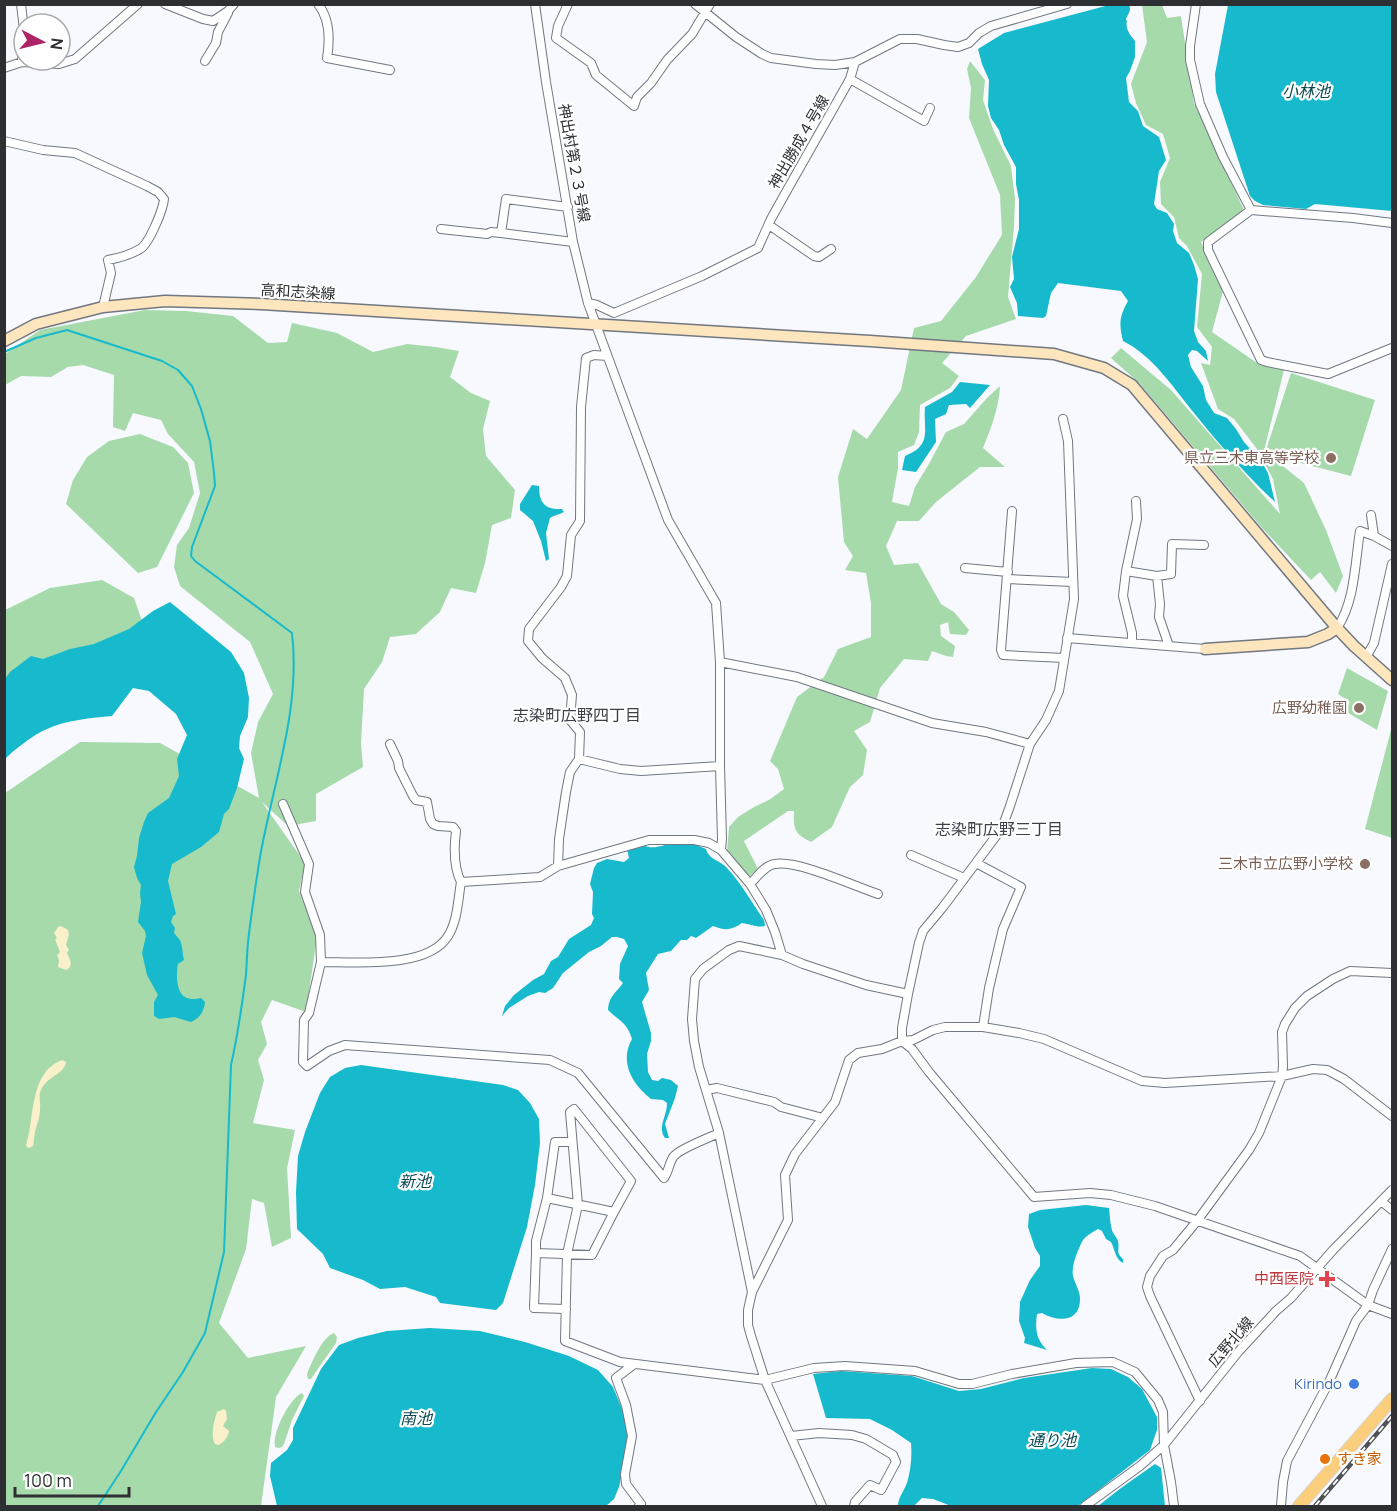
<svg xmlns="http://www.w3.org/2000/svg" width="1397" height="1511" font-family="Manrope,'Noto Sans JP',sans-serif">
<rect width="100%" height="100%" fill="#f7f9fe"/>
<path fill="#a6daab" d="M1142,5H1162L1167,18L1181,16L1194,103L1244,210L1201,242L1223,291L1212,332L1260,365L1284,370L1264,451L1304,483L1326,530L1343,576L1336,593L1320,572L1311,580L1262,528L1140,384L1111,358L1121,348L1171,390L1280,514L1273,479L1257,449L1234,419L1218,409L1201,363L1210,365L1212,347L1197,327L1202,274L1187,246L1179,238L1174,217L1161,204L1160,182L1170,158L1163,134L1146,125L1136,103L1131,84L1147,42Z
M970,61L985,80L983,100L993,129L1011,166L1015,199L1014,227L1008,297L1016,319L966,336L942,363L959,376L950,388L920,405L919,432L914,445L898,452V468L892,502L909,506L915,487L930,462L946,432L964,424L987,398L1000,386C999,408 991,428 983,448L1005,467H980L936,502L919,521H897L886,546L894,565L918,563L941,604L954,612L969,630L966,635L950,634L948,622L940,625L941,636L955,646L953,657L946,656L932,651L928,661L904,659L880,688L870,722L854,731L867,750L863,775L850,787L832,827L811,842C795,834 793,830 794,811H788L744,841L758,869L748,877L727,853L729,827L738,817L754,807L769,800L784,789L778,769L770,761L797,697L824,677L838,649L871,637V603L866,573L845,570L853,556L844,542L838,477L853,429L867,439L901,390L914,328L941,321L976,277L1002,235L1000,195L969,118L971,88L967,69Z
M145,310L186,311L233,316L268,343L287,342L292,323L337,333L373,352L407,344L436,347L459,351L450,377L471,393L490,401L483,429L486,456L515,490L511,518L492,525L485,563L476,593L451,588L440,612L416,634L390,637L382,662L364,689L361,744L363,767L316,794V821L288,826L262,802L305,863L299,891L317,937L306,1012L272,1000L261,1022L267,1044L258,1060L264,1080L253,1123L295,1130L287,1168L291,1238L272,1247L264,1203L252,1199L246,1249L219,1323L248,1358L306,1346L276,1397L261,1506H5V793L80,742L160,743L259,798L251,753L258,722L273,694L250,642L180,586L174,567L177,545L189,528L200,493L194,462L168,434L161,420L133,413L125,431L113,427L114,375L83,365L68,367L51,377L21,376L5,385V354L40,330Z
M1291,373L1375,400L1351,476L1281,458L1267,447Z
M140,434L173,447L188,463L194,493L157,567L138,573L66,504L73,480L87,457L109,441Z
M102,580L134,598L145,630L5,714V610L50,588Z
M1347,668L1388,691L1377,730L1345,711L1350,702L1338,694Z
M1392,726V838L1365,829Z
M334,1333L337,1337L336,1343L313,1376L311,1379H308L307,1374C312,1362 322,1337 334,1333Z
M302,1393L304,1396L292,1420L284,1444L282,1447L279,1448L275,1447C272,1433 289,1399 302,1393Z"/>
<path fill="#faf0ca" d="M61,926L68,930L69,934L66,945L69,950L67,953C70,959 74,967 66,970L58,967L59,960L57,955L60,952L55,939L57,938L54,933L58,927Z
M62,1060L66,1062C64,1075 48,1075 41,1090C38,1097 41,1101 40,1109C40,1117 37,1124 35,1132C34,1137 34,1141 33,1146L29,1148L26,1146C27,1140 29,1134 30,1127C34,1103 35,1070 62,1060Z
M224,1409L226,1411L227,1419L223,1426L229,1431C228,1437 224,1443 218,1445L215,1444C210,1435 214,1422 217,1412Z"/>
<path fill="#16bacc" d="M1113,4L1116,5L1127,21C1125,29 1130,35 1135,41V57L1130,71L1126,78L1129,102L1138,111L1143,126L1159,137L1166,160L1159,171L1154,204L1157,209L1167,213L1174,224L1173,231L1177,243L1189,253L1194,265L1198,279L1194,331L1198,342L1206,351L1208,361L1197,351L1192,350L1188,355L1191,367L1203,386L1206,400L1214,413L1227,418L1236,429L1244,442L1261,461L1268,473L1275,502C1246,475 1219,444 1194,413C1173,387 1153,356 1123,341C1119,324 1119,317 1128,301L1121,291L1058,283L1051,293L1046,316L1043,318L1018,316L1017,303L1010,287L1014,279L1012,257L1019,229V200L1016,184V167L1004,145L999,130L991,118L988,106L989,80L982,64L978,49L1004,33Z
M1228,5H1392V211L1315,204L1306,209L1263,205L1255,201L1250,196L1216,92L1215,74Z
M960,382L990,385L970,408L966,404L949,405L946,414L935,419L936,442L916,472L902,470L905,456C933,445 923,430 925,407L952,392Z
M532,485L539,486C539,503 545,510 562,509L564,512C559,515 554,515 550,518L546,533L549,559L546,561L541,541L533,521L520,510V504Z
M170,602L231,652L244,673L249,698L248,717L240,736L239,748L244,759L237,788L229,809L224,814L219,832L201,847L172,864L168,881L176,914L173,916L171,922L175,928L174,932C175,935 177,936 179,939C183,944 182,953 184,960L178,964C176,973 176,992 185,997C190,1000 196,999 201,998L205,1002C204,1011 200,1018 191,1022L174,1017L159,1019L154,1016V1002L158,995L147,975L142,953L146,936L145,931L138,922L141,902L140,893L141,885L137,878L134,867L137,856L139,838L144,822L148,813L169,798L179,776L177,759L187,735L176,714L149,691L133,688L112,716C92,718 65,720 47,729C33,735 15,749 4,760L5,679L10,672L31,656L43,659L70,649L94,644L129,629L153,611Z
M672,842L696,845L706,849C709,860 720,860 727,868C741,883 752,903 764,920L765,926C757,928 751,924 742,923C732,930 725,931 713,926L696,938L691,936L687,940H681L671,951L658,954L646,973L649,990L642,1002L651,1033V1041L647,1054L648,1072L652,1080L658,1081L662,1078L671,1080L678,1086L675,1098L665,1124L669,1138H665C657,1127 667,1117 667,1103L663,1100L651,1099C632,1084 619,1062 632,1039C627,1022 619,1021 608,1010C609,996 615,994 623,983L619,979L620,964L628,946L624,939L617,937H612L601,946L589,952L563,973L553,988L545,993L539,992L528,996L509,1008L502,1016L505,1006L514,995L533,980L544,974L551,961L558,957L569,939L591,925L594,918L592,914L593,892L590,884L594,868L597,863L607,859L624,862L629,858L627,849L643,845C652,850 664,846 672,842Z
M361,1065L503,1085L518,1090L530,1103L539,1119L540,1143L535,1185L527,1227L503,1303L496,1310L440,1303L436,1297L405,1287L380,1289L363,1280L330,1268L323,1254L297,1229L296,1192L298,1156L305,1132L320,1093L330,1077L345,1068Z
M1086,1205L1109,1208C1110,1216 1110,1225 1113,1233C1114,1234 1118,1240 1118,1241C1120,1250 1115,1252 1123,1259V1263C1115,1259 1115,1249 1111,1242L1106,1239L1102,1231L1098,1229C1093,1232 1087,1235 1083,1240C1078,1249 1071,1266 1073,1276C1075,1284 1080,1291 1080,1299C1080,1323 1057,1322 1042,1313L1037,1314C1035,1329 1036,1339 1047,1350L1024,1343L1025,1338L1019,1321L1020,1302L1030,1280L1040,1266V1256L1035,1248L1028,1227L1029,1214L1040,1210Z
M430,1328L480,1331L525,1342L569,1356L598,1370L613,1387L625,1416L629,1441L619,1487L614,1499L606,1506H277L270,1476L271,1463L287,1450L293,1440V1428L321,1369L339,1345L358,1338L387,1331Z
M1092,1368L1111,1369L1128,1377L1142,1389L1157,1417V1430L1150,1450L1078,1506H951L933,1499L922,1498L914,1506H898C898,1498 904,1491 907,1483C911,1469 912,1457 911,1443L892,1430L870,1419L826,1418L813,1374L841,1371L912,1376L959,1391L981,1389L1024,1378Z
M1155,1464L1161,1468L1165,1506H1098L1121,1488Z"/>
<g fill="none" stroke-linecap="round" stroke-linejoin="round">
<path stroke="#16bacc" stroke-width="2" d="M4,352L36,338L67,330L162,361L178,370L192,386L201,409L210,441L214,473L215,486L192,547L191,556L195,561L292,633C301,709 273,783 260,857C256,883 252,908 249,934C247,947 247,961 246,975C242,1005 238,1035 231,1065L224,1252L205,1333L183,1372L156,1412L121,1471L98,1506"/>
<path stroke="#16bacc" stroke-width="14" d="M1117,21L1123,9L1122,4"/>
<g stroke="#717780" stroke-width="10">
<path id="street" d="M165,4L203,19L213,21L228,11L234,4
M318,4C330,19 330,40 327,58L390,70
M535,4L546,82L573,242L588,303L668,520L716,603L720,662V766L722,839L721,850
M568,4L558,26L556,38L591,63L596,75L634,106L637,97L651,83L667,60L692,34L710,4
M695,4L736,37L762,54L771,58L816,64L835,65L855,62L900,39H917L944,45L958,47L969,43L979,33L991,26L1067,4
M1196,4L1190,46V60L1200,104L1223,157L1251,210
M205,61L216,43L218,32L228,13
M22,62L59,64L75,59L138,4
M4,68L22,62L24,30L21,4
M850,79L924,121L930,108
M4,141L43,150L75,153L147,186L158,192L164,199C163,210 149,244 140,249C130,255 119,258 108,260L111,273L103,307
M1392,223L1353,218L1251,210L1208,242V250L1261,360L1267,362L1328,374L1392,348
M769,225L814,256L819,257L831,249
M441,229L487,234L491,232L501,233L573,242
M501,233L506,199L568,207
M588,303L597,305L614,313L702,276L758,248L771,219L786,192L850,79L855,62
M1063,419L1068,441L1074,599L1059,691L1046,720L1030,744L1010,806L1002,828L943,907L923,931L919,943L908,994L902,1028V1041L912,1049L929,1072L1034,1197L1090,1193L1111,1195L1155,1206L1300,1256L1368,1305L1392,1314
M1012,511L1001,650L1003,655L1064,658
M1371,515L1374,536L1392,546
M965,568L1008,572
M1126,571L1157,576L1171,574L1172,544L1204,545
M1157,576L1160,604L1159,617L1169,646
M1007,579L1073,582
M1337,628C1355,602 1355,562 1360,531L1374,536
M1067,638L1205,649
M1132,643V633L1123,596L1126,571L1137,519L1136,501
M1366,657L1374,643L1392,564
M720,662L797,677L932,723L986,732L1030,744
M390,744L398,761L399,768L413,796L416,800L427,802L430,819L433,824L438,826L453,827L456,831C454,847 453,866 461,882
M579,759L620,769L641,771L720,766
M283,804L309,864L305,892L320,935L321,962
M911,855L964,878
M976,863L1021,887L1003,929L989,988L983,1027
M558,866L559,839L566,792L570,772L579,759L580,732L570,720L572,695L565,678L542,658L528,641L529,629L561,587L567,576L571,535L580,521L581,407L586,358L594,355L607,356
M750,884C757,877 765,865 775,864C798,860 854,886 878,894
M706,1090L717,1088L774,1102L781,1107L823,1118
M719,1133C709,1138 681,1148 674,1156C669,1162 669,1171 664,1178L578,1073L550,1060L345,1045L329,1051L307,1066L303,1062L304,1020L309,1013L321,962C356,962 428,969 448,936C458,920 458,899 461,882L540,877L558,866L649,840H694L709,843L721,850L750,884L766,910L775,932L782,955
M571,1142H555L547,1198L536,1241V1253L592,1255L614,1212
M547,1198L614,1212L631,1181L574,1109L570,1112L578,1205L567,1254L565,1341L620,1362L765,1380L814,1368L845,1366L915,1371L959,1384H972L1012,1374L1076,1363L1113,1362L1135,1372L1158,1400L1163,1412L1164,1445L1171,1482L1174,1506
M1381,1201L1392,1210
M536,1253L534,1308L566,1309
M752,1292L719,1133L699,1067L694,1041L692,1019L695,979L703,969L729,950L739,946L782,955L803,964L866,985L908,994
M633,1365L616,1378L626,1405L632,1436L625,1474L626,1484L641,1504L639,1506
M1200,1401L1150,1296L1147,1287L1150,1276L1163,1256L1173,1250L1197,1221L1249,1150L1259,1133L1282,1076L1283,1066L1282,1032L1285,1024L1295,1008L1307,996L1333,979L1350,971L1392,973
M791,1436L819,1433L852,1435L866,1439L893,1455L896,1462L881,1490L870,1485L855,1502L854,1506
M822,1506L765,1380L751,1336L748,1325V1310L752,1292L788,1220L785,1175L795,1154L835,1102L849,1060L858,1053L882,1049L902,1041L913,1040L933,1030L945,1027H983L1019,1033L1044,1039L1142,1081L1165,1083L1282,1076L1313,1069L1327,1070L1344,1079L1392,1116
M1085,1506L1140,1466L1164,1445L1239,1351L1276,1311L1291,1298L1333,1250L1392,1190
M1281,1506L1283,1482L1287,1461L1329,1382L1356,1321L1368,1305L1373,1290L1392,1249"/>
</g>
<g stroke="#717780" stroke-width="13">
<path id="secondary" d="M4,341L36,324L103,307L165,301L261,304L870,341L1054,354L1104,368L1132,385L1337,628L1354,646L1392,680
M1205,649L1308,642L1328,634L1337,628"/>
</g>
<g stroke="#d5d5d6" stroke-width="14">
<path id="primary" d="M1299,1506L1392,1399"/>
</g>
<use href="#street" stroke="#fff" stroke-width="8"/>
<use href="#secondary" stroke="#fde6be" stroke-width="10"/>
<use href="#primary" stroke="#face7d" stroke-width="12"/>
<g stroke="#505256" stroke-width="4.5">
<path id="rail" d="M1315,1506L1392,1416"/>
</g>
<use href="#rail" stroke="#fff" stroke-width="2" stroke-dasharray="7" stroke-linecap="butt"/>
</g>
<g fill="#8d6e63" stroke="#fff" stroke-width="2">
<circle cx="1331" cy="458" r="6"/>
<circle cx="1359" cy="708" r="6"/>
<circle cx="1365" cy="864" r="6"/>
</g>
<path fill="#e0444e" stroke="#fff" stroke-width="2" d="M1324 1270h6v6h6v6h-6v6h-6v-6h-6v-6h6z"/>
<circle fill="#3f7fe0" stroke="#fff" stroke-width="2" cx="1354" cy="1384" r="6"/>
<circle fill="#e8710a" stroke="#fff" stroke-width="2" cx="1325" cy="1459" r="6"/>
<g text-anchor="middle" stroke-width="4.5" stroke-linejoin="round" paint-order="stroke">
<g font-size="15" fill="#2d2f33" stroke="#fff">
<text transform="translate(799 142) rotate(-60)" y="5">神出勝成４号線</text>
<text transform="translate(574 163) rotate(80)" y="5">神出村第２３号線</text>
<text transform="translate(298 292) rotate(3)" y="5">高和志染線</text>
<text transform="translate(1231 1342) rotate(-49)" y="5">広野北線</text>
</g>
<g font-size="15" fill="#785e54" stroke="#fff" text-anchor="end">
<text x="1319" y="463">県立三木東高等学校</text>
<text x="1347" y="713">広野幼稚園</text>
<text x="1353" y="869">三木市立広野小学校</text>
</g>
<g font-size="15" fill="#be3a42" stroke="#fff" text-anchor="end">
<text x="1314" y="1284">中西医院</text>
</g>
<g font-size="15" fill="#366cbe" stroke="#fff" text-anchor="end">
<text x="1342" y="1389">Kirindo</text>
</g>
<g font-size="15" fill="#c56008" stroke="#fff" text-anchor="start">
<text x="1337" y="1464">すき家</text>
</g>
<g font-size="16" font-style="italic" fill="#0a4a52" stroke="#fff">
<text x="1306" y="97">小林池</text>
<text x="415" y="1187">新池</text>
<text x="416" y="1424">南池</text>
<text x="1052" y="1446">通り池</text>
</g>
<g font-size="16" fill="#3c4149" stroke="#fff">
<text x="577" y="721">志染町広野四丁目</text>
<text x="999" y="835">志染町広野三丁目</text>
</g>
</g>
<rect width="1397" height="1511" fill="none" stroke="#2d2f33" stroke-width="12"/>
<g transform="translate(42 42) rotate(97)"><circle r="28" fill="#ffffff" stroke="#abacad" stroke-width="1.5"/>
<path d="M0-4.5L10 22L0 15L-10 22Z" fill="#ad2466"/>
<text y="-9" font-size="16" font-weight="bold" text-anchor="middle" fill="#2d2f33">N</text>
</g>
<path d="M15 1487v9h114v-9" fill="none" stroke="#2d2f33" stroke-width="3"/>
<text x="24" y="1487" font-size="18" fill="#2d2f33" stroke="#ffffff" stroke-width="4.5" paint-order="stroke">100 m</text>
</svg>
